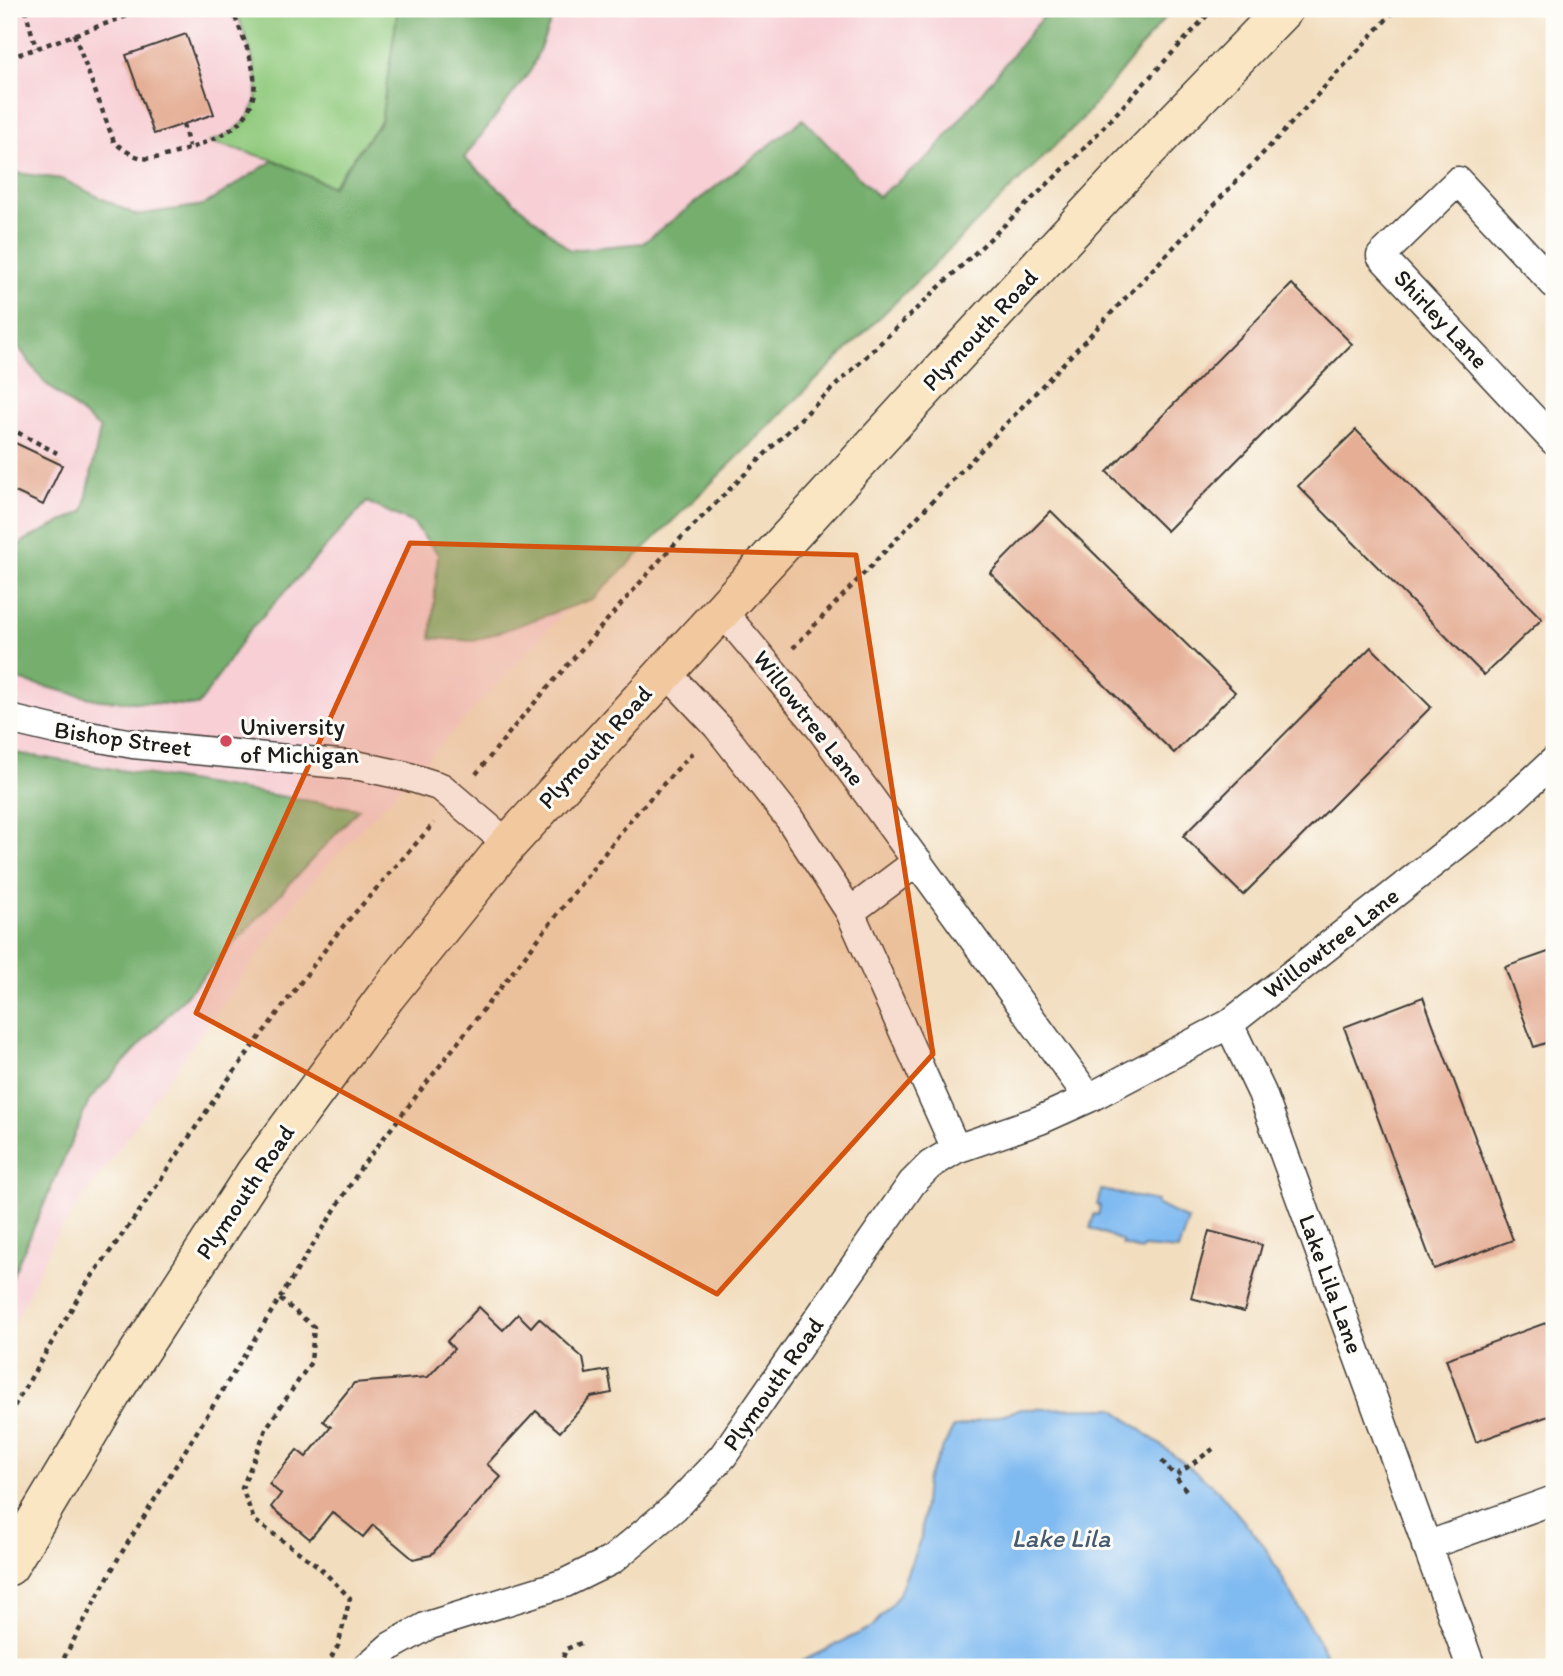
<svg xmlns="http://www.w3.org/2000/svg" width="1563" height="1676" font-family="Itim,sans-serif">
<rect width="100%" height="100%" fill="#fdfcf7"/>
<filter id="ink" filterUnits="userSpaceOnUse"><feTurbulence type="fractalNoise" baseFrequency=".0143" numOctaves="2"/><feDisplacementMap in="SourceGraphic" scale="14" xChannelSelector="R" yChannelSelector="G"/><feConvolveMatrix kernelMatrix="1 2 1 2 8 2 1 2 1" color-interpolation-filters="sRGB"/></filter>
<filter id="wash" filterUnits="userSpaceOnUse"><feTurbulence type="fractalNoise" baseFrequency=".00686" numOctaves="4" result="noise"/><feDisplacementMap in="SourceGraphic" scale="28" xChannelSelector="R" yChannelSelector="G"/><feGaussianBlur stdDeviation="1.57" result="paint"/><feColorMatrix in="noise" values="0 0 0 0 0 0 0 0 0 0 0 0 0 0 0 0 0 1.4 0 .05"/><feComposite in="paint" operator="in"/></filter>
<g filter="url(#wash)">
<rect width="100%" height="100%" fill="#f2ddbe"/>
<path fill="#f7cfd5" d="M9,9H1138L582,593L305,889L53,1240L9,1336Z"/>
<path fill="#91ca7e" stroke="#56734d" stroke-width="2" d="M236,9H398L381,121L331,187L274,160L210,142C283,117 254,63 236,9Z"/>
<path fill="#74ae6d" stroke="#486544" stroke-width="2" d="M398,9H556L531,70L464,158L570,250L643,243L803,119L878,197L932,154L1049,9H1172L1084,117L593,599L474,641L431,638L438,554L413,523L367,502L248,632L198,706L99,700L9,678V556L25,540L84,511L100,429L44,382L9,334V172L62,179L136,215L204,205L274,160L332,187L381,121Z
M9,752L359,809L90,1099L9,1284Z"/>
<path fill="#7fbaf1" stroke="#4e6b86" stroke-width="2" d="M1101,1190L1157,1201L1156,1204L1188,1220L1178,1250L1143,1247L1141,1250L1122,1245V1241L1090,1228L1094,1214L1098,1215L1100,1206L1097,1205Z
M1113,1408L1216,1488L1263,1544L1333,1667H790L872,1627L898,1596L921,1537L926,1481L953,1428L1022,1409Z"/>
<g id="blocks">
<path fill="#e5ae95" d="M186,34L214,114L154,134L126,55Z
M1292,284L1352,344L1167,531L1107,472Z
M1356,430L1542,619L1484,675L1298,486Z
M9,440L62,465L43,505L9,489Z
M1051,511L1235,692L1174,753L990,573Z
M1371,647L1431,707L1243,895L1183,836Z
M1554,950V1040L1534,1047L1505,967Z
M1423,997L1513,1240L1434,1269L1344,1027Z
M1209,1231L1262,1245L1244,1312L1191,1298Z
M479,1307L503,1330L518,1314L531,1327L539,1318L583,1358L586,1374L608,1370L612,1393L591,1397L560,1432L536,1411L487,1464L501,1477L431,1555L413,1559L373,1525L363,1537L332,1512L310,1539L271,1507L281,1494L269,1484L297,1450L306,1457L331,1427L323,1421L354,1383L428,1377L454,1349L447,1341Z
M1554,1320V1414L1476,1442L1446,1359Z"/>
</g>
</g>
<g filter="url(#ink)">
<use href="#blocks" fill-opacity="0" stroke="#3c3934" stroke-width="2"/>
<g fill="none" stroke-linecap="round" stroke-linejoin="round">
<g stroke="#3c3934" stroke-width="31">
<path id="minor" d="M1554,284L1458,181L1381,256L1554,441
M722,611L817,724L1089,1098
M665,671L717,726L789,818L850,912L956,1149
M9,719L56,730L133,744L360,766L406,776L441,787L508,844
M850,912L918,861
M1229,1024L1262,1093L1471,1667
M1426,1546L1554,1500
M367,1667L391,1646L427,1626L565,1583L612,1560L675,1507L723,1456L912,1183L930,1165L956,1149L1040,1120L1089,1098L1229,1024L1503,808L1554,761"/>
</g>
<g stroke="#3c3934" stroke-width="41">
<path id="secondary" d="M9,1566L113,1392L255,1173L386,996L508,844L947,365L1129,169L1284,9"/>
</g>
<path stroke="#3c3934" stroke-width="4.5" stroke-dasharray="5 5" stroke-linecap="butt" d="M25,9L36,48
M74,34L114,142C122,149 131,155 142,158C162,162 222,138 237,125C247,117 252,104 254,92C258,68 240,31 232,9
M9,58L147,9
M183,124L189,147
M9,428L57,453
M793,648L1287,128L1396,9
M476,774L522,717L667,552L792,427L1075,158L1213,9
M280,1299L314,1327L311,1362L267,1427L242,1488L254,1520L318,1566L350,1598L338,1646L326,1667
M9,1415L85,1286L141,1209L224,1085L339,931L434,823
M1162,1461L1175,1476
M1186,1490L1175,1476L1213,1449
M59,1667L119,1557L362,1166L632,818L695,750
M560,1667L566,1649L581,1643"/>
<use href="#minor" stroke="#fff" stroke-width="28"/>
<use href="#secondary" stroke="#fbe6c4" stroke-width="38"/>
</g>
</g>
<path fill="#d4530e" fill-opacity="0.2" stroke="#d4530e" stroke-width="5" stroke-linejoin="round" d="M410,543L856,555L933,1054L717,1294L196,1013Z"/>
<circle fill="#d1495b" stroke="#fdfcf7" stroke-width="2.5" cx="226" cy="741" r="7"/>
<g text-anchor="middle" stroke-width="6" stroke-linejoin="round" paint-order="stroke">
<g font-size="24" fill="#1c1c1c" stroke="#fdfcf7">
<text transform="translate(1441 319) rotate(47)" y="8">Shirley Lane</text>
<text transform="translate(980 330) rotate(-47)" y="8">Plymouth Road</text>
<text transform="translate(809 718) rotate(52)" y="8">Willowtree Lane</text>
<text transform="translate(123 739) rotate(8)" y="8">Bishop Street</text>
<text transform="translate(595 747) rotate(-48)" y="8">Plymouth Road</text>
<text transform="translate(1331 943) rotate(-38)" y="8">Willowtree Lane</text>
<text transform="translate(245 1192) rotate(-56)" y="8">Plymouth Road</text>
<text transform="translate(1331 1284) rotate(70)" y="8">Lake Lila Lane</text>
<text transform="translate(773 1384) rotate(-55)" y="8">Plymouth Road</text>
</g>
<g font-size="24" fill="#1c1c1c" stroke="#fdfcf7" text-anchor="start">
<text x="240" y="735">University<tspan x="240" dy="28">of Michigan</tspan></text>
</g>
<g font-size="26" font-style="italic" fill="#445b71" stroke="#fdfcf7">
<text x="1061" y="1547">Lake Lila</text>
</g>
</g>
<rect width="1563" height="1676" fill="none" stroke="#fdfcf7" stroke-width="35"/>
</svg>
